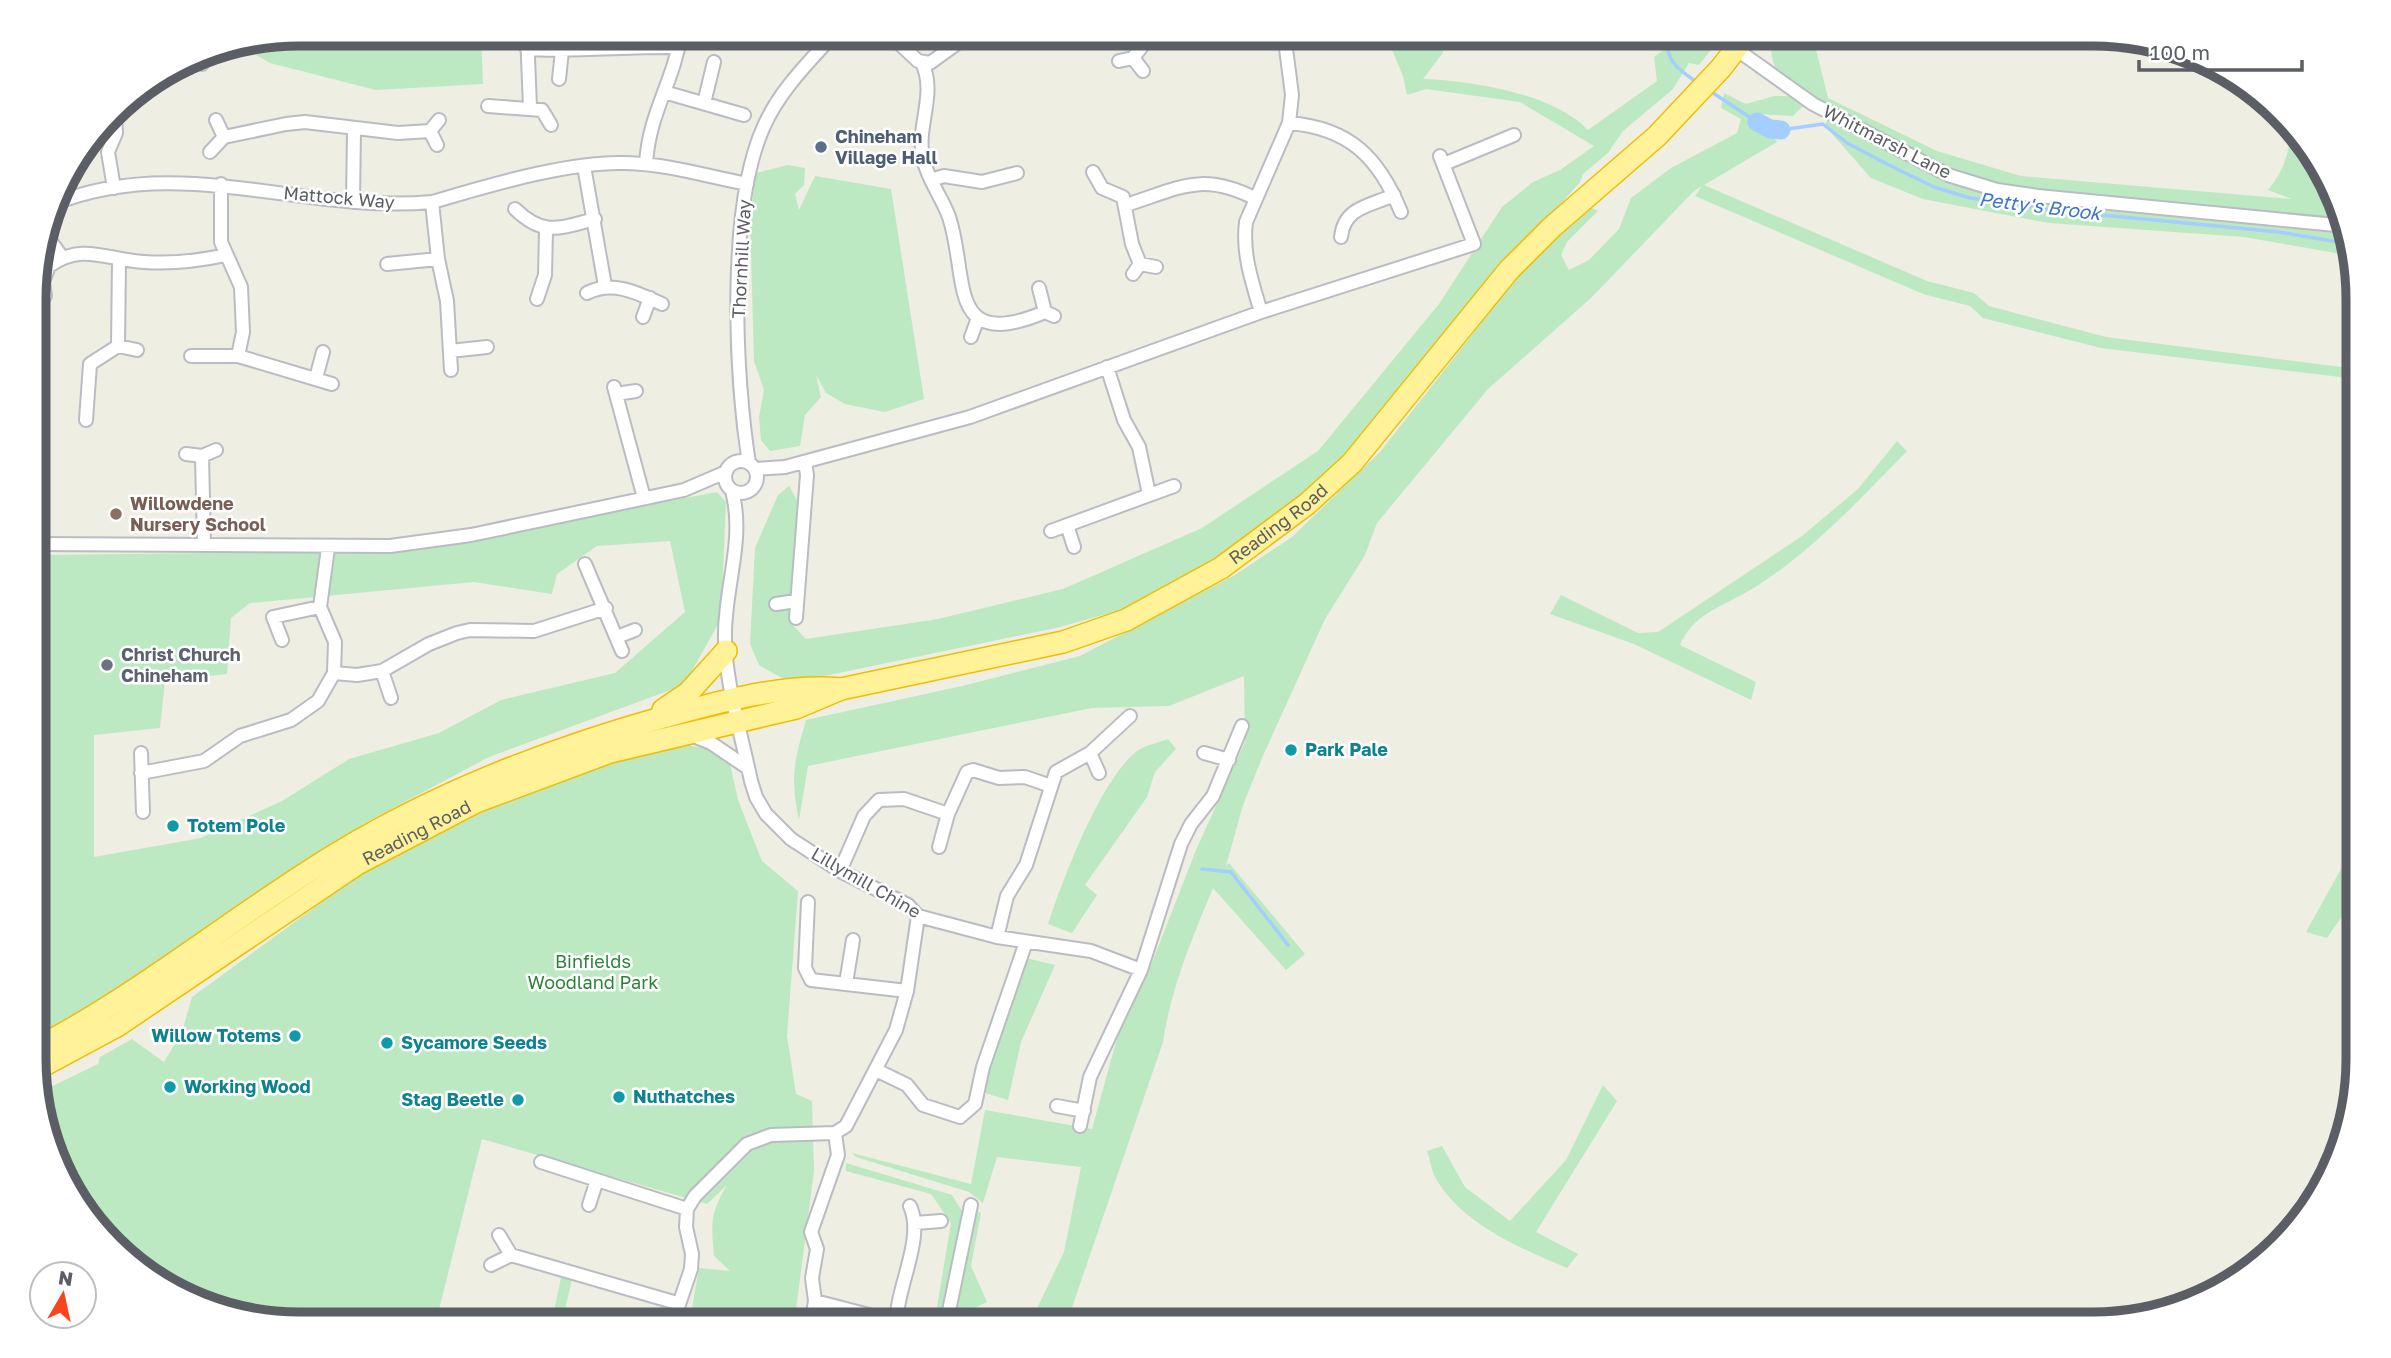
<svg xmlns="http://www.w3.org/2000/svg" width="2391" height="1358" font-family="'Golos Text',sans-serif">
<rect width="100%" height="100%" fill="#efeee2"/>
<path fill="#bce9c1" fill-rule="evenodd" d="M299,33H481L483,84L376,90L270,63L239,45Z
M1385,33H1452L1442,54L1423,79C1473,81 1552,93 1588,130L1657,81L1654,57L1674,42L1677,33H1724L1699,65L1689,63L1673,89L1623,131L1608,153L1583,174L1580,182L1311,492L1230,555L1131,607L1060,627L829,675L787,681L759,665L750,644L755,548L778,495L789,486L799,504L789,621L806,639L938,619L1063,589L1202,528L1318,451L1439,304L1502,207L1533,182L1560,170L1594,146L1520,102L1426,89L1407,95L1403,76Z
M1774,33H1812L1828,98L1937,151L2021,176L2292,199L2268,190C2283,172 2289,154 2291,131L2313,152L2344,214L2341,254L2244,237L2049,223L1923,199L1871,178L1825,126L1830,106L1802,107L1793,116L1755,114L1777,142L1704,185L1927,281L1974,293L1989,306L2106,337L2357,369V379L2101,348L1983,318L1970,306L1923,294L1695,196L1702,186L1694,191L1591,298L1488,389L1377,523L1365,555L1325,619L1262,758L1243,805L1226,866L1229,863L1305,954L1286,970L1213,888C1192,938 1171,988 1163,1042L1066,1325H1029L1064,1252L1081,1167L997,1157L983,1203L969,1192L856,1157L852,1153L971,1184L985,1110L1092,1129L1118,1035L1148,973L1196,850L1245,742L1244,676L1169,706L1092,708L808,766L799,820C790,776 794,762 806,720L962,686L1080,656L1235,575L1292,537L1380,452L1523,270L1590,207L1598,211L1567,242L1561,255L1569,270L1589,260L1619,229L1631,198L1671,168L1737,133L1741,119L1721,108L1724,93L1746,104L1774,96H1793C1780,72 1765,63 1774,33Z
M788,165L805,168L804,185L795,194L799,210L815,176L891,189L924,399L885,412L845,404L826,393L816,375L821,397L805,415L800,446L770,451L761,440L759,417L764,390L754,361L750,218L756,173Z
M1897,441L1907,451C1857,502 1807,557 1745,593C1718,608 1692,616 1680,645L1756,682L1751,700L1634,644L1550,614L1561,595L1638,633L1658,632L1802,536L1858,489Z
M717,492L726,502L721,619L684,685L489,757L365,823L122,994L35,1040V555L400,551ZM670,541L685,612L615,673L501,700L439,733L349,759L282,801L201,838L94,857V735L160,728L165,681L227,674L231,618L250,603L474,582L552,594L557,574L597,546Z
M1168,739L1176,749L1155,772L1147,797L1085,885L1097,895L1072,933L1048,924C1063,879 1100,780 1137,751C1145,745 1158,743 1168,739Z
M682,744L708,749L730,764L738,800L762,861L798,891L787,1036L796,1094L812,1101L814,1171L794,1325H689L699,1268L730,1271L714,1256C711,1224 710,1213 727,1185L707,1204L482,1139L435,1325H299L230,1316L166,1289L78,1206L36,1094L98,1064L100,1057L132,1039L164,1062L182,1032L192,997L359,875L537,785Z
M2357,840V910L2347,909L2327,938L2306,932Z
M1026,958L1055,965L1021,1042L1008,1100L982,1092L999,1018Z
M1603,1085L1617,1101L1536,1232L1578,1254L1567,1268C1520,1248 1461,1224 1435,1177C1431,1169 1430,1159 1427,1151L1442,1146L1465,1187L1510,1221L1566,1160Z
M846,1163L952,1195L965,1216L975,1210L981,1213L971,1266L987,1302L960,1315L957,1325H934L951,1223L931,1194L846,1171Z
M562,1273L573,1276L561,1325H551Z"/>
<g fill="none" stroke-linecap="round" stroke-linejoin="round">
<path stroke="#a3ceff" stroke-width="3.5" d="M1667,33C1665,61 1676,68 1698,83
M1710,91L1757,122
M1781,130L1823,124L1847,143L1889,165L1934,187L1970,198L2060,211L2279,232L2350,244
M1202,869L1231,872L1288,945"/>
<path stroke="#a3ceff" stroke-width="19" d="M1757,122L1770,129L1781,130"/>
<g stroke="#babcc3" stroke-width="16">
<path id="minor" d="M527,33L530,107
M888,33L918,61L930,63L955,45L962,33
M1028,33L1039,42
M489,36L527,37
M527,49C578,52 628,46 679,47
M1736,49L1813,104L1948,175L1997,190L2038,196L2346,226
M200,53L202,64
M1133,58L1152,33
M1119,61L1133,58L1143,71
M922,63C937,93 916,127 923,158C927,179 942,197 949,217C969,276 945,354 1045,312
M559,79L562,51
M664,92L744,115
M704,103L714,62
M488,106L542,110L551,125
M216,120L224,137
M1289,123C1350,128 1379,158 1401,212
M95,136L116,133
M437,145L430,131L439,120
M210,152L224,137L286,124L305,122L398,133L430,131
M646,164C649,112 674,82 681,33
M1444,164L1514,135
M584,166L605,286
M1093,172L1102,188L1123,197L1132,244L1140,264
M931,180L944,176L982,182L1017,173
M221,184V242L241,287L243,332L238,356
M114,188L108,152L116,133L115,111
M353,202L354,130
M432,202L438,259L447,301L451,370
M54,204C180,153 303,214 432,202C488,186 568,161 626,163C667,164 706,176 747,184
M1126,205C1180,188 1202,171 1256,199
M515,209C544,237 560,228 595,219
M1341,237C1344,207 1370,206 1394,195
M49,239L62,257
M387,264L438,259
M1133,274L1140,264L1156,267
M1039,288L1045,312L1054,316
M587,293C613,280 638,293 662,304
M45,296L43,282L49,266C83,242 106,260 144,262C172,264 198,261 226,255
M537,299L545,275L546,230
M1261,312C1252,282 1242,253 1246,222L1289,123L1292,95L1284,33
M643,317L650,298
M971,337L978,318
M118,346L119,261
M450,351L487,347
M191,356H238L332,384
M1107,367L1124,420L1139,447L1149,494
M316,378L323,352
M614,387L644,498
M616,394L636,391
M86,420L90,364L118,346L137,350
M186,454L202,456L216,450
M202,456L204,545
M725 477a16 16 0 1 1 32 0a16 16 0 1 1-32 0Z
M749,463C735,375 727,207 764,126C780,90 809,62 835,33
M755,469L785,467L970,417L1261,312L1474,244L1440,156
M732,491C745,539 725,586 725,634C724,678 742,737 751,781L756,797L766,814L791,839L840,871L908,905L918,916L997,937L1091,951L1141,970
M1067,525L1074,547
M1051,531L1174,486
M35,544L390,546L471,535L684,490L726,472
M585,564L622,651
M776,604L796,601
M796,618L807,475L805,462
M617,637L635,630
M282,640L273,617L320,607
M382,671L391,698
M334,673L357,675L382,671L429,644L457,633L470,630L534,631L606,608
M691,735L711,743L748,768
M141,753L143,812
M1090,753L1099,773
M1204,753L1229,760
M141,773L204,761L240,736L291,720L318,701L334,673L335,642L320,607L328,548
M939,847L948,814L967,772L973,770L999,778L1025,777L1051,786
M840,871L864,816L879,800L904,799L948,814
M808,902L805,968L811,980L907,991
M997,937L1007,896L1026,865L1056,772L1090,753L1130,716
M846,983L853,940
M876,1070L907,1085L923,1105L960,1117L975,1104L983,1067L1026,942
M1057,1106L1084,1111
M1080,1126L1090,1077L1141,970L1181,844L1191,824L1213,796L1242,726
M835,1133L846,1126L896,1030L907,991L918,916
M541,1162L687,1209
M589,1205L597,1180
M915,1223L941,1221
M511,1255L677,1303
M491,1265L511,1255L499,1235
M815,1301L896,1322
M672,1325L691,1269L692,1254L686,1227L687,1209L695,1196L747,1144L771,1135L835,1133
M811,1325L815,1301L812,1278L817,1249L811,1232L838,1155L835,1133
M896,1325C896,1287 925,1239 910,1206
M946,1325L971,1205"/>
</g>
<g stroke="#f2bd00" stroke-width="24">
<g id="trunk">
<path d="M663,710L688,693L726,651"/>
<path d="M35,1049C143,993 235,915 338,853C440,791 550,749 664,717C718,702 786,683 841,689"/>
<path id="s1" d="M35,1070L117,1026L357,864L476,802L610,752L796,708L841,689L1063,642L1126,620L1221,568L1307,504L1352,463L1509,270L1552,227L1657,136L1721,68L1748,33"/>
</g>
</g>
<use href="#minor" stroke="#fff" stroke-width="12"/>
<use href="#trunk" stroke="#fff299" stroke-width="21"/>
</g>
<circle fill="#5c6f8a" stroke="#fff" stroke-width="2.5" cx="821" cy="147" r="7"/>
<circle fill="#8d6e63" stroke="#fff" stroke-width="2.5" cx="116" cy="514" r="7"/>
<circle fill="#6b7280" stroke="#fff" stroke-width="2.5" cx="107" cy="665" r="7"/>
<g fill="#0f9aa8" stroke="#fff" stroke-width="2.5">
<circle cx="1291" cy="750" r="7"/>
<circle cx="173" cy="826" r="7"/>
<circle cx="295" cy="1036" r="7"/>
<circle cx="387" cy="1043" r="7"/>
<circle cx="170" cy="1087" r="7"/>
<circle cx="619" cy="1097" r="7"/>
<circle cx="518" cy="1100" r="7"/>
</g>
<g text-anchor="middle" stroke-width="5" stroke-linejoin="round" paint-order="stroke">
<g font-size="18" font-weight="bold" fill="#4e5e75" stroke="#fff" text-anchor="start">
<text x="835" y="143">Chineham<tspan x="835" dy="21">Village Hall</tspan></text>
</g>
<g font-size="18" fill="#5b5e65" stroke="#fff">
<text transform="translate(1887 142) rotate(27)" y="6">Whitmarsh Lane</text>
<text transform="translate(339 198) rotate(5)" y="6">Mattock Way</text>
<text transform="translate(742 259) rotate(-87)" y="6">Thornhill Way</text>
<text dy="6" stroke="none"><textPath href="#s1" startOffset="1374">Reading Road</textPath></text>
<text dy="6" stroke="none"><textPath href="#s1" startOffset="450">Reading Road</textPath></text>
<text transform="translate(866 883) rotate(30)" y="6">Lillymill Chine</text>
</g>
<g font-size="18" font-weight="bold" fill="#785e54" stroke="#fff" text-anchor="start">
<text x="130" y="510">Willowdene<tspan x="130" dy="21">Nursery School</tspan></text>
</g>
<g font-size="18" font-weight="bold" fill="#5b616d" stroke="#fff" text-anchor="start">
<text x="121" y="661">Christ Church<tspan x="121" dy="21">Chineham</tspan></text>
</g>
<g font-size="18" font-weight="bold" fill="#0d838f" stroke="#fff" text-anchor="start">
<text x="1305" y="756">Park Pale</text>
<text x="187" y="832">Totem Pole</text>
<text x="281" y="1042" text-anchor="end">Willow Totems</text>
<text x="401" y="1049">Sycamore Seeds</text>
<text x="184" y="1093">Working Wood</text>
<text x="633" y="1103">Nuthatches</text>
<text x="504" y="1106" text-anchor="end">Stag Beetle</text>
</g>
<g font-size="18" fill="#2c8339" stroke="#fff">
<text x="593" y="968">Binfields<tspan x="593" dy="21">Woodland Park</tspan></text>
</g>
<g font-size="19" font-style="italic" fill="#3974ce" stroke="#fff">
<text transform="translate(2040 206) rotate(7)" y="7">Petty's Brook</text>
</g>
</g>
<path d="M0 0H2391V1358H0ZM299 46H2093A253 253 0 0 1 2346 299V1059A253 253 0 0 1 2093 1312H299A253 253 0 0 1 46 1059V299A253 253 0 0 1 299 46Z" fill="#fff" fill-rule="evenodd"/>
<path fill="none" stroke="#5b5e65" stroke-width="9" d="M299 46H2093A253 253 0 0 1 2346 299V1059A253 253 0 0 1 2093 1312H299A253 253 0 0 1 46 1059V299A253 253 0 0 1 299 46Z"/>
<g transform="translate(63 1295) rotate(9)"><circle r="33" fill="#ffffff" stroke="#bdbfc1" stroke-width="2"/>
<path d="M0-5L12 26L0 18L-12 26Z" fill="#f9441e"/>
<text y="-10" font-size="19" font-weight="bold" text-anchor="middle" fill="#5b5e65">N</text>
</g>
<path d="M2139 60v10h163v-10" fill="none" stroke="#5b5e65" stroke-width="3.5"/>
<text x="2150" y="60" font-size="21" fill="#5b5e65" stroke="#ffffff" stroke-width="5" paint-order="stroke">100 m</text>
</svg>
